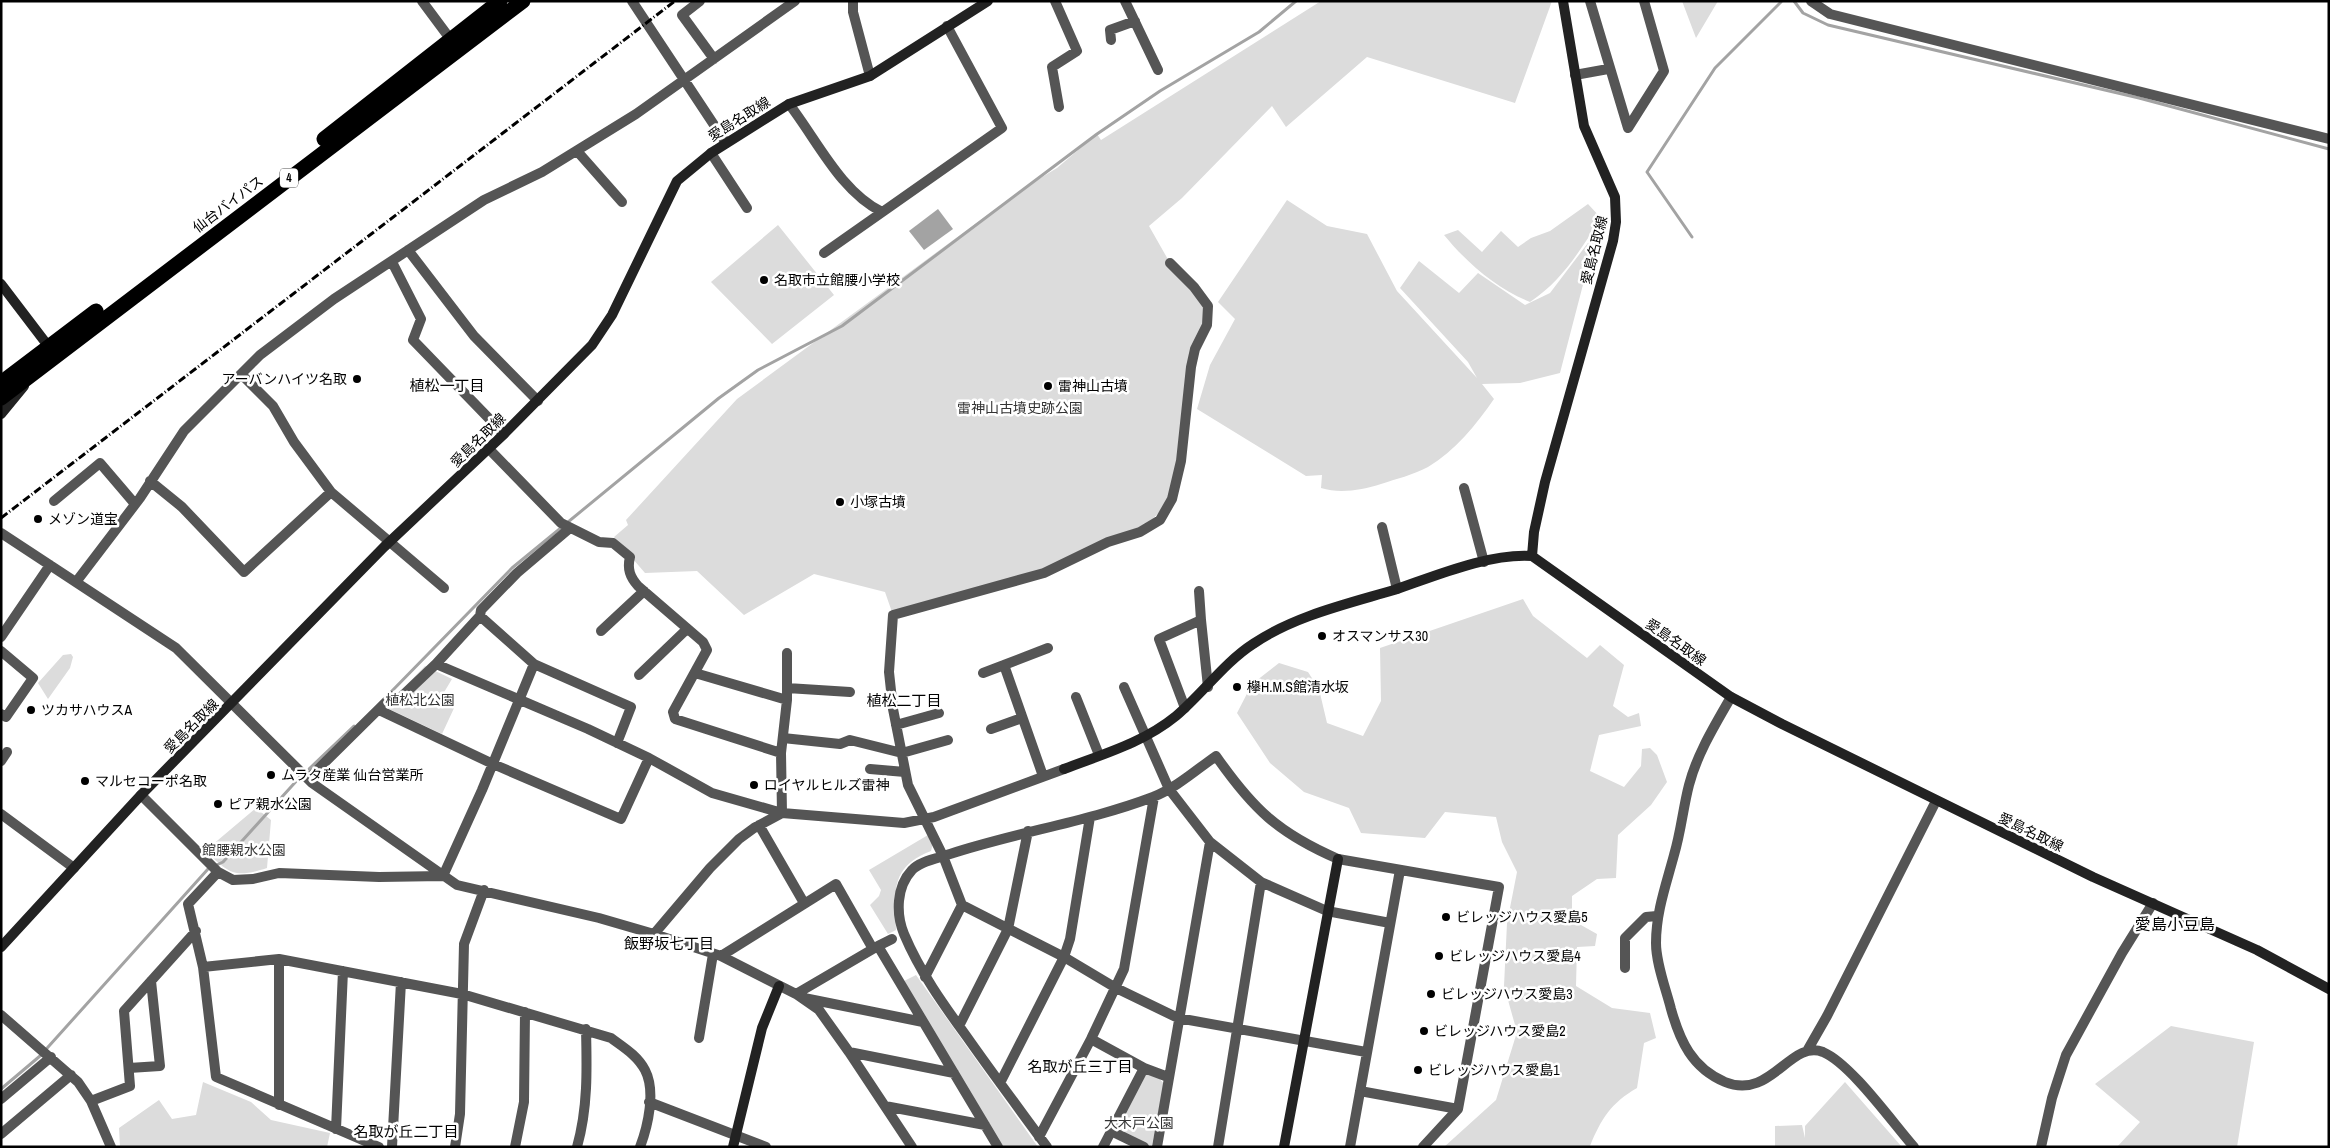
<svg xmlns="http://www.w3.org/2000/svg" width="2330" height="1148" font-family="'Archivo Narrow','Noto Sans JP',sans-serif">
<rect width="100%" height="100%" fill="#fff"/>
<path fill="#dcdcdc" d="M1321,1H1552L1515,103L1367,57L1286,127L1272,106L1182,198L1149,226L1170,263L1208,306L1191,367L1172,499L1140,532L1044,573L893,615L885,592L814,574L744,615L697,571L645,573L614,537L628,525L626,520L737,399L1024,188L1057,168L1097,134L1101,140Z
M1682,1H1718L1696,38Z
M1287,200L1327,226L1367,234L1397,291L1477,378L1468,362L1400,288L1419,261L1459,293L1478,273L1525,305L1550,293L1597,231L1560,373L1520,383L1482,384L1494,399C1476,425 1455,451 1428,467C1413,475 1396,479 1381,484C1362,490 1340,494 1321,488L1322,475L1306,476L1197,409L1210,365L1235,319L1218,302Z
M1588,204L1601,218C1580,250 1563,280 1530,302C1497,289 1467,263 1444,235L1458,230L1482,252L1501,231L1518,247L1531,238L1550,231Z
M778,225L834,295L772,344L711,282Z
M1523,599L1533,616L1587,658L1600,645L1624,665L1613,706L1628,717L1639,713L1641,726L1599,735L1590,771L1624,787L1641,766L1642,749L1650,748L1657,755L1667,782L1651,805L1618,835L1616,878L1597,879L1572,896V920L1597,934L1595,946L1577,947L1576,986L1612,1008L1650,1013L1656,1038L1644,1043L1637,1088C1611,1103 1601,1119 1590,1146L1444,1147L1496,1100L1517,1032L1504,986L1507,923L1517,872L1502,842L1496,817L1445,812L1425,838L1361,833L1349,808L1304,792L1270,763L1237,713L1252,684L1279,663L1308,672L1319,689L1327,723L1363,736L1381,701L1380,648Z
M71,654L73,657L70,668L48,699L38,683L63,655Z
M425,666L452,679L440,699L455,706L442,734L385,707Z
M256,808L271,820L267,868C233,879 230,873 205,851Z
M928,835L933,843L931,851C889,867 895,893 896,930L888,934L870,905L879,896L881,890L869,870Z
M916,975L1038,1147H1002L902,982Z
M2171,1026L2254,1042L2237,1147H2117L2140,1122L2095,1084Z
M1147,1073L1159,1078L1164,1084L1152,1145L1148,1146L1126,1135L1120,1129V1124L1143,1075Z
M203,1082L251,1102L271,1120L330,1133L327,1147H120L119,1128L159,1100L172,1119L196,1115Z
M1845,1082L1902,1147H1775V1126L1802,1125L1805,1138V1126Z"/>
<path fill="#a3a3a3" d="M938,209L953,229L924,250L909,231Z"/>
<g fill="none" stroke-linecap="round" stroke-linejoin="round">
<path stroke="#a3a3a3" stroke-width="3" d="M1794,1L1803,13L1828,25L2139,98L2329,149
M1692,237L1647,172L1715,68L1781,2
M390,693L512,568L719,398L758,370L842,326L1097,134L1160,91L1259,32L1296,1
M309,769L354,726
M1,1089L40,1056L208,869L223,862L300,777"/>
<path stroke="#555" stroke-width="10" d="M422,1L451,40
M632,1L726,143
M700,1L682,15L714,59
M853,1V12L870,76
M1055,1L1077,51L1052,67L1059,107
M1125,1L1158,70
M1590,1L1628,128L1664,71L1644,1
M1811,1L1830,14L2329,139
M1111,40L1110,30L1135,21
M1575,75L1608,69
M789,104C817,140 840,191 882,212
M577,151L622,202
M711,153L747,208
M408,250L474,336L538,401
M824,253L1002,128L947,26
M392,262L421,319L413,340L504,434
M241,374L273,406L294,442L331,492L444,588
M489,449L561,523L599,542L613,543L630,557C627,569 630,577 638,586L703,642L707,650L673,712L675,719L781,753
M150,481L182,507L244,572L331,492
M1464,488L1484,562
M54,501L100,463L135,504
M1382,527L1397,589
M1,533L176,648L312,783L457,885L599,918L654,934L710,868L739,839L754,828L782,813L904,823L934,817L1064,769
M76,582L140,498L184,431L260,355L334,299L484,200L542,172L636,114L795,1
M1199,591L1201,620
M480,616L481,610L517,573L570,528
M601,631L644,591
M1,637L50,565
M1,651L33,678L6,717L1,714
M436,664L588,729L649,758L712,793L782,813L781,753L787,700V653
M695,673L787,700
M983,673L1004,665
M639,675L687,629
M1124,687L1169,789L1210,842L1261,882L1327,911L1390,923
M787,688L850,692
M1076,697L1099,755
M1731,697C1715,725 1697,754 1689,785C1683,808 1681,832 1674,855C1666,885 1656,912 1656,943C1656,964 1666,989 1671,1009C1680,1041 1692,1068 1725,1082C1771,1101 1790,1039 1823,1052C1851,1064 1892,1122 1914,1147
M1185,708L1159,639L1201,620L1208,687
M379,710L493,764L621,819L649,758
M896,725L939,713
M991,729L1022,718
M783,738L840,744L850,740L902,753L948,740
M1,761L7,752L3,758
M870,769L905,772
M1043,776L1004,665L1048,648
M308,779L392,696L397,701L436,664L480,616L534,664L631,707L617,743
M141,795L218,872
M1,814L74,868
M759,825L804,903
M962,905L1064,957L1116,988L1178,1018L1366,1052
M654,934L721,956L796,994L819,1010L849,1052L912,1147
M878,946L892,939
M721,956L836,884L873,949
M203,967L188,904L218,872L233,880L253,879L279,873L379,877L443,876L482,790L534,664
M1625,968V938L1646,917L1657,916
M925,977L962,905L943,856L908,785L893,709L889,672L893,615L1044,573L1108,542L1140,532L1160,520L1172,499L1181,461L1191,367L1195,349L1207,325L1208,306L1194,287L1170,263
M796,994L878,946L998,1147
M804,998L923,1022
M1,1015L78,1082L91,1101L111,1147
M959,1026L1008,929L1028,831
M699,1038L713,954
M1091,1039L1144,1068L1168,1077
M1807,1051L1827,1016L1936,801
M849,1052L954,1073
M129,1068L160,1066L151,981
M1000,1083L1064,957L1070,939L1090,817
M1360,1091L1458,1109
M1,1099L51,1057
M91,1101L130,1086L124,1011L196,931
M649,1102L766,1147
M279,1105V959
M885,1106L985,1125
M336,1129L343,971
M1111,1131L1144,1147
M1,1134L71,1075
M1039,1137L1091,1039L1124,969L1154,797
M379,1147L216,1077L203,967L279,959L462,994L611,1038C623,1047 637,1055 645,1070C656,1091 648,1126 640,1147
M392,1147L401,982
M455,1147L460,1114L464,944L484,890
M515,1147L524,1102L525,1012
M577,1147C588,1108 587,1069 586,1029
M1047,1147C1020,1110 993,1074 967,1037C943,1004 920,972 904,934C896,914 896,887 912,870C920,861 939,858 950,854C1017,832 1087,822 1153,797C1176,788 1196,770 1216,756C1253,809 1278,833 1338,859L1499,887L1458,1109L1423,1147
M1103,1147L1144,1068
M1157,1147L1210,842
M1218,1147L1261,882
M1350,1147L1400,870
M2041,1147L2052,1098L2066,1055L2122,953L2153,903"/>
<path stroke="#222" stroke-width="10" d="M1563,1L1584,126L1615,197L1616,222L1613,241L1545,482L1534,532L1532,556L1731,697L1782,724L2093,877L2257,950L2329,989
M1,284L52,351
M1,414L24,386
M1064,769C1103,754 1143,743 1176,716C1202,694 1225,662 1253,644C1294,616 1347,604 1394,590C1435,576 1489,553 1532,556
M1,947L141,795L384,547L504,434L592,345L612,315L677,181L711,153L789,104L870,76L988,1
M733,1147L762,1028L779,986
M1284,1147L1338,859"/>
<path stroke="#000" stroke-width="15" d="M324,139L500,1
M1,383L96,311
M1,398L523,1"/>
<path stroke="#000" stroke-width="3" stroke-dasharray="8 2.5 1 2.5" stroke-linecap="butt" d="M1,518L675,1"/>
</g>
<g fill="#000" stroke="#fff" stroke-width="2">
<circle cx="764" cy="280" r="5"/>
<circle cx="357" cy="379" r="5"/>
<circle cx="1048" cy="386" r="5"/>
<circle cx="840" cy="502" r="5"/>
<circle cx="38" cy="519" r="5"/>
<circle cx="1322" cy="636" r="5"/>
<circle cx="1237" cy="687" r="5"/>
<circle cx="31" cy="710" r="5"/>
<circle cx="271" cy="775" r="5"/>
<circle cx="85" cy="781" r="5"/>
<circle cx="754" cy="785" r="5"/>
<circle cx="218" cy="804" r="5"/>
<circle cx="1446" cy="917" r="5"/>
<circle cx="1439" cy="956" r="5"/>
<circle cx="1431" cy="994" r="5"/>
<circle cx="1424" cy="1031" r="5"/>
<circle cx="1418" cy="1070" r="5"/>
</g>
<g text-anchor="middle" stroke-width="5" stroke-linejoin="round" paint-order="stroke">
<rect fill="#fff" stroke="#4c4c4c" stroke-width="1" x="280" y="168.5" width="18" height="19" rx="4"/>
<g font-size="12" font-weight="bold" fill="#000">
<text x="289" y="182">4</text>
</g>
<g font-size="14" fill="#000" stroke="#fff">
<text transform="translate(739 119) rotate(-32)" y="5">愛島名取線</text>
<text transform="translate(228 204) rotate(-37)" y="5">仙台バイパス</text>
<text transform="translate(1594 250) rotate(-76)" y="5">愛島名取線</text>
<text transform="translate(478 440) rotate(-44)" y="5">愛島名取線</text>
<text transform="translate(1676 642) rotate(35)" y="5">愛島名取線</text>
<text transform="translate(191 726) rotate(-45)" y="5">愛島名取線</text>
<text transform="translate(2031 832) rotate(26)" y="5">愛島名取線</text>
</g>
<g font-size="14" fill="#000" stroke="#fff" text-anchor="start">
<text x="774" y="285">名取市立館腰小学校</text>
<text x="347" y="384" text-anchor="end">アーバンハイツ名取</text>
<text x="1058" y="391">雷神山古墳</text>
<text x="850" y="507">小塚古墳</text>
<text x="48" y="524">メゾン道宝</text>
<text x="1332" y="641">オスマンサス30</text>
<text x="1247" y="692">欅H.M.S館清水坂</text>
<text x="41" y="715">ツカサハウスA</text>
<text x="281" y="780">ムラタ産業 仙台営業所</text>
<text x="95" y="786">マルセコーポ名取</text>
<text x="764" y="790">ロイヤルヒルズ雷神</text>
<text x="228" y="809">ピア親水公園</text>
<text x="1456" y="922">ビレッジハウス愛島5</text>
<text x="1449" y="961">ビレッジハウス愛島4</text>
<text x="1441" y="999">ビレッジハウス愛島3</text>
<text x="1434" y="1036">ビレッジハウス愛島2</text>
<text x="1428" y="1075">ビレッジハウス愛島1</text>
</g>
<g font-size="14" fill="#333" stroke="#fff">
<text x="1020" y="413">雷神山古墳史跡公園</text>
<text x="420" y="705">植松北公園</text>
<text x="244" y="855">館腰親水公園</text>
<text x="1139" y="1128">大木戸公園</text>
</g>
<g font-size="15" fill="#000" stroke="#fff">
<text x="447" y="391">植松一丁目</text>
<text x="904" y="706">植松二丁目</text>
<text x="669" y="949">飯野坂七丁目</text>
<text x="1080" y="1072">名取が丘三丁目</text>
<text x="406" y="1137">名取が丘二丁目</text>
</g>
<g font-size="16" fill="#000" stroke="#fff">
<text x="2175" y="930">愛島小豆島</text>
</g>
</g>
<rect width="2330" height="1148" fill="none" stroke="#000000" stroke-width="5"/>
</svg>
